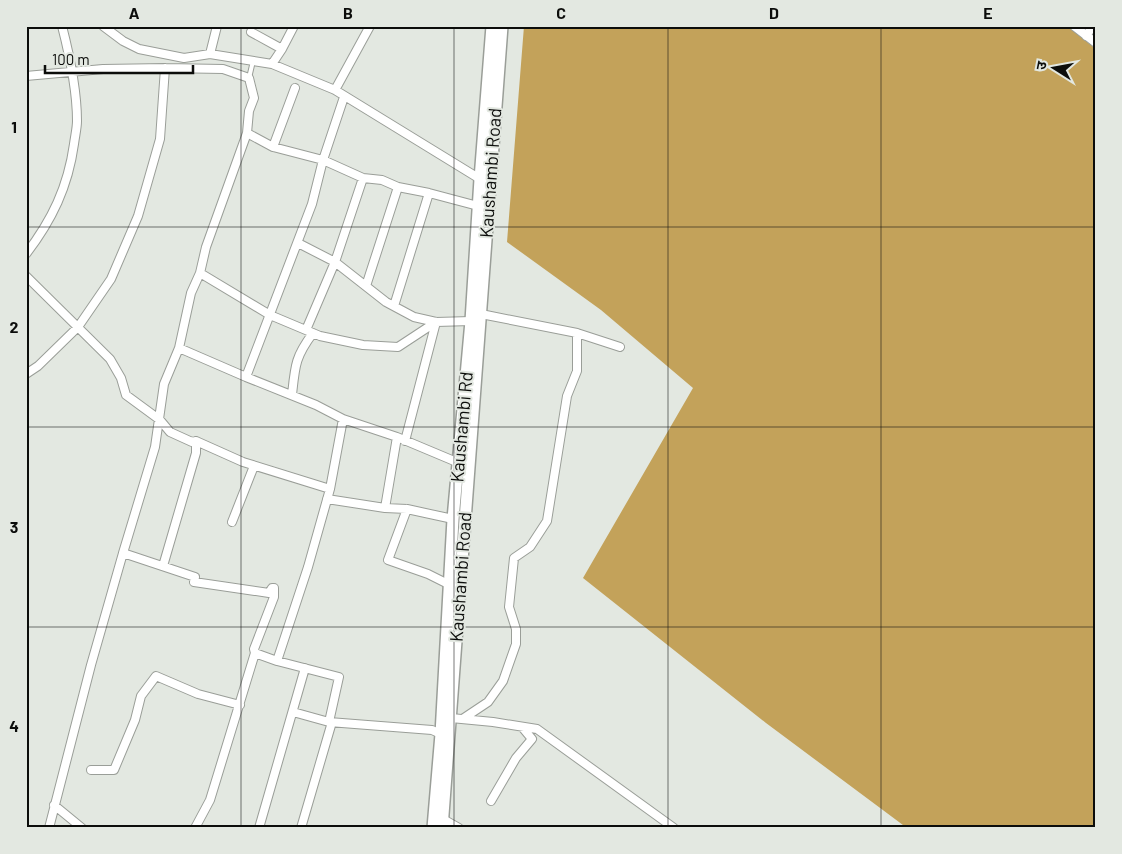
<svg xmlns="http://www.w3.org/2000/svg" width="1122" height="854" font-family="Barlow,'Noto Sans Devanagari',sans-serif">
<rect width="100%" height="100%" fill="#e3e8e1"/>
<path fill="#c3a25a" d="M524,26H1067L1096,49V828H907L766,723L583,578L693,388L601,310L507,242Z"/>
<g fill="none" stroke-linecap="round" stroke-linejoin="round">
<g stroke="#9a9e98" stroke-width="6">
<path id="service" d="M249,78L253,61"/>
</g>
<g stroke="#9a9e98" stroke-width="10">
<path id="minor" d="M103,26L123,41L139,49L184,58L210,54L272,64L335,90L480,179
M1074,26L1096,43
M251,32L282,49
M1086,36L1093,26
M210,54L217,26
M272,64L282,49L294,26
M26,76L103,69L165,68L223,69L249,78L254,98L249,111L247,133L206,247L200,273L191,293L179,348L164,384L155,447L123,553L195,577L194,582L269,593L272,588H274V597L254,649L255,653L210,800L195,828
M335,90L370,26
M247,133L273,147L323,160L363,178L382,180L398,187L429,193L478,206
M273,147L295,88
M298,243L335,262L386,302L414,317L436,322L471,321
M26,254C52,220 68,187 74,144C75,136 77,128 77,121C77,89 70,57 62,26
M200,273L270,315L320,336L363,345L398,347L436,322
M26,276L110,359L121,378L126,395L160,420L170,432L192,442L196,441L243,462L330,489
M366,286L398,187
M394,306L429,193
M481,314L577,333L620,347
M306,330L335,262L363,178
M179,348L246,377L316,405L343,419L330,489L308,567L277,661
M26,374L38,366L78,327L111,279L138,216L160,139L165,68
M246,377L312,204L323,160L344,97
M292,395C295,366 295,357 313,333
M343,419L397,437L459,463
M405,441L436,322
M327,499L385,508L407,509L453,519
M385,508L397,437
M407,509L388,560L428,574L450,585
M232,522L254,466
M163,566L196,453V441
M255,653L277,661L339,677L329,722H332L301,828
M293,712L329,722L432,730L441,734
M451,718L493,722L537,729L674,828
M464,718L488,702L503,681L516,644V629L509,607L514,558L530,547L547,521L567,396L577,371V333
M91,770H114L135,720L141,696L156,676L198,694L240,705
M491,801L516,758L532,739L522,727
M54,805L82,828
M443,819L459,828
M49,828L91,665L123,553
M259,828L305,668"/>
</g>
<g stroke="#9a9e98" stroke-width="14">
<path id="secondary" d="M433,828L441,734L453,519L471,321L480,179L492,26
M442,828L502,26"/>
</g>
<use href="#service" stroke="#fff" stroke-width="4"/>
<use href="#minor" stroke="#fff" stroke-width="8"/>
<use href="#secondary" stroke="#fff" stroke-width="11"/>
</g>
<path fill="none" stroke="#0c0d0b" stroke-width="1" stroke-opacity="0.55" d="M241,26V828M454,26V828M668,26V828M881,26V828M26,227H1096M26,427H1096M26,627H1096"/>
<g text-anchor="middle" stroke-width="4" stroke-linejoin="round" paint-order="stroke">
<g font-size="18" fill="#0c0d0b" stroke="#e3e8e1">
<text transform="translate(491 173) rotate(-86)" y="6">Kaushambi Road</text>
<text transform="translate(462 427) rotate(-85)" y="6">Kaushambi Rd</text>
<text transform="translate(461 577) rotate(-86)" y="6">Kaushambi Road</text>
</g>
</g>
<rect width="1122" height="854" fill="none" stroke="#e3e8e1" stroke-width="55"/>
<g transform="translate(1054 68) rotate(281)" stroke="#e3e8e1" stroke-width="4" paint-order="stroke">
<path d="M0-4L9 19L0 12L-9 19Z" fill="#0c0d0b"/>
<text y="-8" font-size="14" font-weight="bold" text-anchor="middle" fill="#0c0d0b">उ</text>
</g>
<path d="M45 65v8h148v-8" fill="none" stroke="#0c0d0b" stroke-width="2.5"/>
<text x="52" y="65" font-size="15" fill="#0c0d0b" stroke="#e3e8e1" stroke-width="4" paint-order="stroke">100 m</text>
<rect x="28" y="28" width="1066" height="798" fill="none" stroke="#0c0d0b" stroke-width="2"/>
<g font-size="16" text-anchor="middle" font-weight="bold" fill="#0c0d0b">
<text x="134" y="19">A</text>
<text x="348" y="19">B</text>
<text x="561" y="19">C</text>
<text x="774" y="19">D</text>
<text x="988" y="19">E</text>
<text x="14" y="133">1</text>
<text x="14" y="333">2</text>
<text x="14" y="533">3</text>
<text x="14" y="732">4</text>
</g>
</svg>
